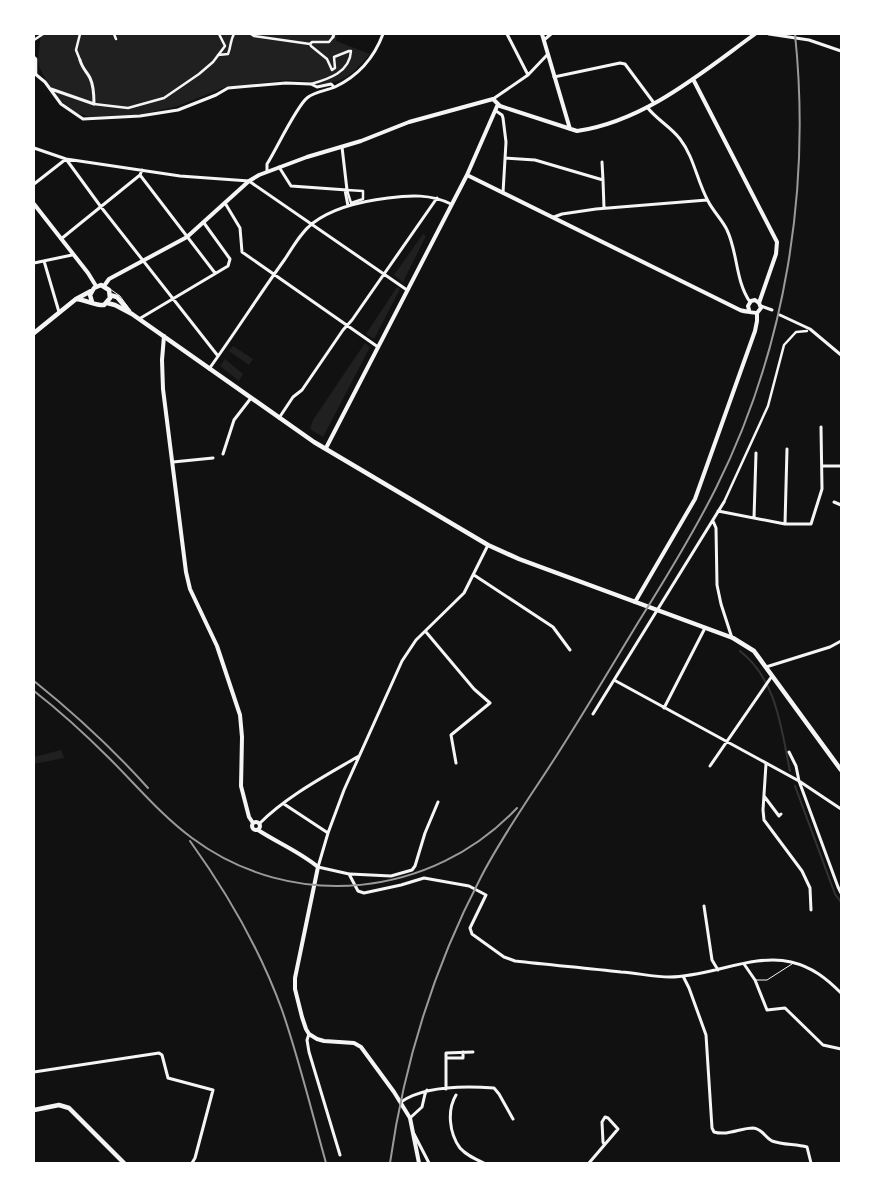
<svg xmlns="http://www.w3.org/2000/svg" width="875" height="1197" font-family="'Space Grotesk',sans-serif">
<rect width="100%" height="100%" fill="#111"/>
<path fill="#202020" d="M41,34H337L336,41L370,54C349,77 347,81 316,85L315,82L287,80L225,87L178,106L143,114L90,117L74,112L63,104L46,80L39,66L38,59Z
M423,234L426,236L403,282L394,275Z
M397,287L400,289L374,339L366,334Z
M365,343L370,347L323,437L310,429L313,420Z
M233,346L253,359L249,365L229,351Z
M225,359L243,374L239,381L220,366Z
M61,750L64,758L34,764V757Z"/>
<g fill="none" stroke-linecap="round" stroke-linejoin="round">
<path stroke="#333" stroke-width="2" d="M740,651C777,680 781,728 790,771
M795,786L835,894L841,902"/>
<path stroke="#f5f5f5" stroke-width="1" d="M110,289L120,296L128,307
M756,980H767L792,964"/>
<path stroke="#f5f5f5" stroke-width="2.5" d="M114,34L116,39
M251,34L254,36L310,44
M34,40L43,34
M218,55L228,54C231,47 230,41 234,34
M34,57L36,59V74
M80,60L76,50L80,34
M311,84C329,79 350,72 351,51H349L334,57L335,68L332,70L327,59L311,46L310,44L312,42H329L333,37
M94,104L128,108L164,98L199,74L213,62L225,46L219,34
M347,190L363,191V199L351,203Z
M724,502L768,406L784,345L796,332L807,331"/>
<path stroke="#f5f5f5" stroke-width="3" d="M507,34L528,75
M769,34L809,40L841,51
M333,37L334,34
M544,40L551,34
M34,73L45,82L61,104L83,119L140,116L178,110L216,95L228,88L286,83L311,84L317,87L331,84L334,87
M554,77L620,63L625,64L654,103
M51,89L94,104C94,96 94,86 90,78C87,72 82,68 80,60
M493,99L528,75L547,55
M647,107C657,120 670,126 680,139C694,157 697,181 708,201C713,211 723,221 727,230C738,253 735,280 750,302
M496,111L502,115L503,118L506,142L503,193
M34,148L66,159L180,176L249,181L407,290
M505,158L535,160L603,180L604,208
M602,162L603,180
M279,167L291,186L347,190L342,147
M267,171V164C276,150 296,107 307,98C315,91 326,91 335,87C358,76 374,58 383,34
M140,175L215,273
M34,184L66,159L101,207L218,356
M345,190L348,206
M225,203L240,228L242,252L378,347
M554,217L562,214L596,209L707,200
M61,239L140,175L142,170
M44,261L59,312
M34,263L72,255
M761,306L772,310
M780,315L810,329L841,355
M139,319L228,266L230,259L204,223
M209,369C235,333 259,295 285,259C293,247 301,232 313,223C334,207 363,201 388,198C410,195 431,194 451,204
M279,418L293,397L302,390L343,330L352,320L437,198
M223,454L234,420L251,398
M173,462L213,458
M823,466H841
M834,502L841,505
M718,511L785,524H811L822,489L821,427
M754,518L756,453
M713,521L716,528L717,585L721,604L732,638
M785,524L787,449
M488,545L464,593L416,640L402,661L344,790L328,833L318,867L349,874L358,891L364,893L401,885L424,878L469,886L486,895L470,928L472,934L504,957L515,961C550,965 586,968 621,972C637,973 654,977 670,977C709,977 754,953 791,962C812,967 826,978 841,993
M474,575L553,627L570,650
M426,632L474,689L490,703L451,735L456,763
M766,667L830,647L841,641
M614,680L799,781L841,809
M664,708L705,628
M593,714L724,502
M789,752L796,766L799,781L838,887L841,893
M766,764L763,810L764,820L802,871L810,888L811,910
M710,766L772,676
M764,796L779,816L781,814
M284,804L328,833
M259,824C287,796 325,776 359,756
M350,874L391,876L412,870L415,866L425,833L438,802
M704,906L712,960L718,970
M744,964L755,980L767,1010L785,1008L823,1045L841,1049
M683,976L689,988L706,1035L712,1128L714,1132C728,1136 740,1128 753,1128C763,1129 764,1137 772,1141C783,1145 796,1144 807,1147L811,1163
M309,1034L307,1040L309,1052L340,1155
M446,1058H463V1052
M34,1072L159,1053L162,1055L168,1078L213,1090L195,1158L192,1163
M446,1089V1053L473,1052
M456,1095C447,1110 449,1133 460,1148C466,1155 475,1159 484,1163
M401,1102C425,1085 466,1086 494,1088L499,1094L513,1119
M410,1118L422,1107L425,1094L427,1090
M414,1134L429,1163
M589,1163L618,1129L608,1118L605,1117L602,1122L603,1142L604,1144"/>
<path stroke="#f5f5f5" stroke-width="4" d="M542,34L570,129
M467,175L740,310C743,311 754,313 757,313L761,308L759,303L776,254L777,242L693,79
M34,204L88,273L96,286
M104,286L109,279L187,237L249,181L259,175L307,157L361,141L409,122L493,99L500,106L577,131C645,121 701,73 755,34
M749,310L748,306L751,301L755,300L759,303
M164,336L162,360L163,389L186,572L190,589L217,646L240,715L242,737L241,786L249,817L253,823
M326,448L467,175L498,104
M635,602L695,499L755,331L757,321V313
M252 826a4 4 0 1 1 8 0a4 4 0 1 1-8 0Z
M258,830C278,843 300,852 318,867L295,978V989L302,1017L306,1029L309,1034L317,1039L324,1041L354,1043L361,1047L394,1092L410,1118L419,1163"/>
<path stroke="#f5f5f5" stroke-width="4.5" d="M110,295L117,297L129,311
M76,299C86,300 97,306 104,305L110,298L109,290L101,285L94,288L90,295L92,302
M107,303L115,305L132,314L314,442L488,545L519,559L733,638L754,651L841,770
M34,333L76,299L91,291
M34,1110L59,1105L69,1108L124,1163"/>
<path stroke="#9a9a9a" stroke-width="2" d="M34,681C75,714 113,749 148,788
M34,691C61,712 86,735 110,759C137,786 162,816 192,838C293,913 432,898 517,808
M190,841C228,894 260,949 282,1010C299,1059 312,1113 326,1163
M390,1163C404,1064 434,967 481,877C502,836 530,797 555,758C584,713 611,667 639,621C666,578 693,534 716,488C786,348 811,188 795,34"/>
</g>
<rect width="875" height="1197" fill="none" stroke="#ffffff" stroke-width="70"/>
</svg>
